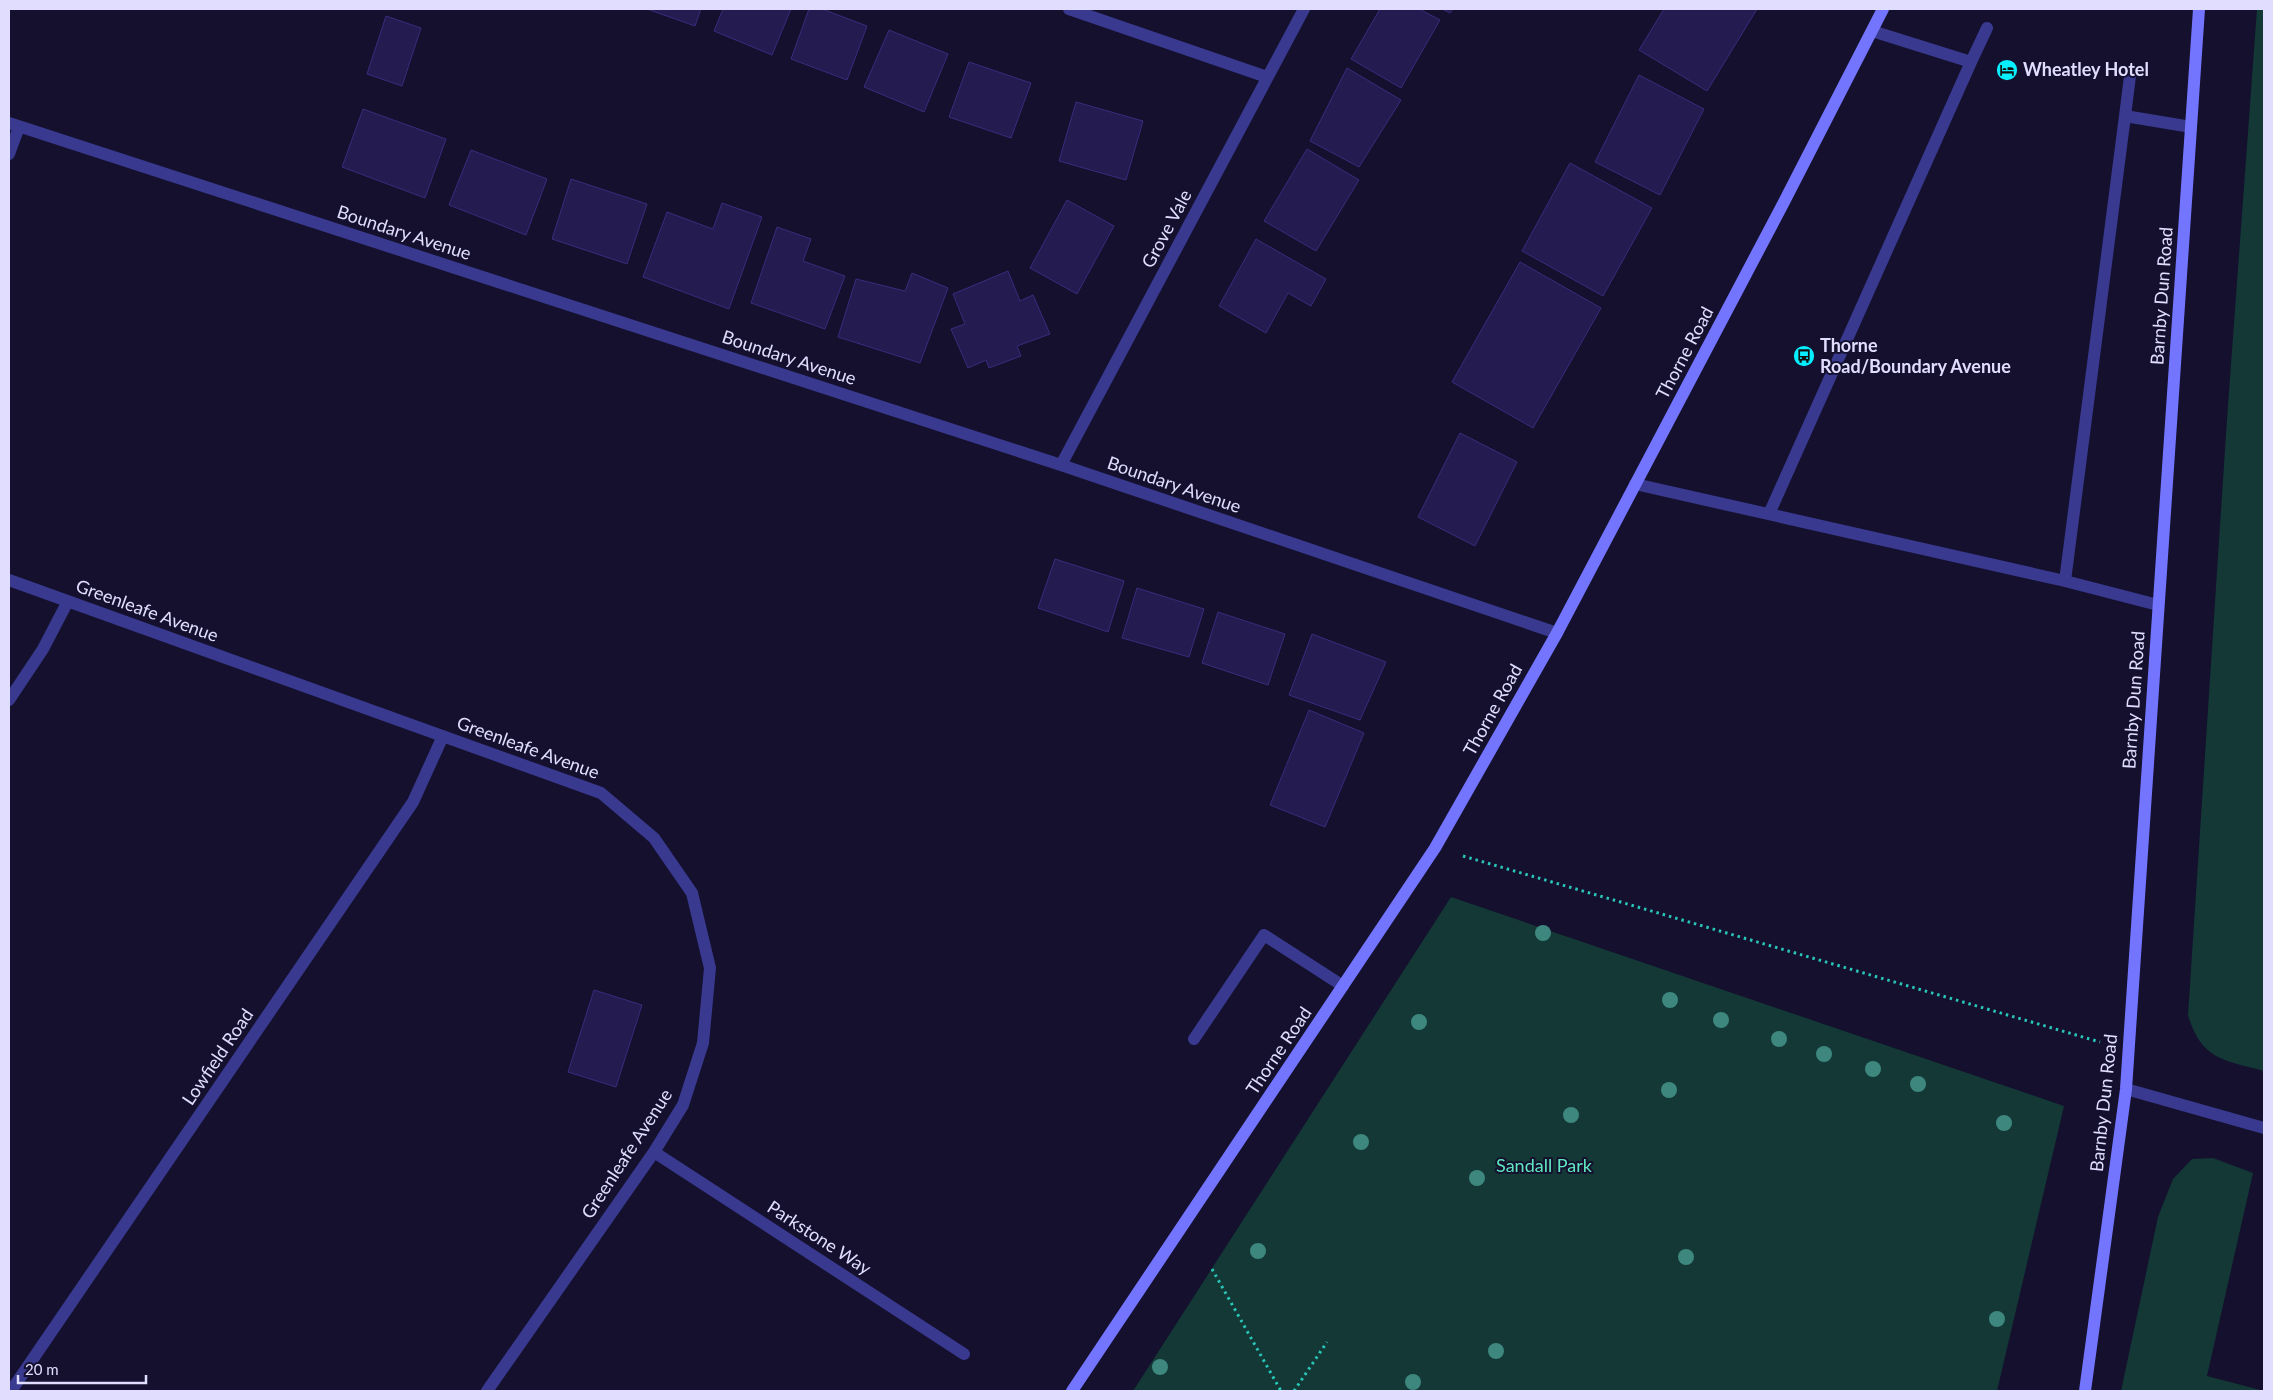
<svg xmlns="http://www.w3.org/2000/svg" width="2273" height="1400" font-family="Lato,sans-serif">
<rect width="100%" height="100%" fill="#14102e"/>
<path fill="#133836" d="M2257,9H2264V1071C2224,1060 2201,1060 2188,1015L2227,419Z
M1451,897L2064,1106L1997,1391H1133Z
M2213,1158L2253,1173L2207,1376L2264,1391H2121L2158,1217L2173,1179L2192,1159Z"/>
<path fill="#241b50" stroke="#392c7d" d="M647,9H701L695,26Z
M723,9H791L772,55L714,31Z
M809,9H822L867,26L847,80L791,59Z
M1380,9H1419L1440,20L1401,88L1351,59Z
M1442,9H1453L1450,13Z
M1664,9H1757L1707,91L1639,50Z
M386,16L421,28L402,86L367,74Z
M889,30L948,54L924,112L864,87Z
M969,62L1031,83L1011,138L949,117Z
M1347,68L1401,100L1359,167L1310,141Z
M1639,75L1704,109L1660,195L1595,162Z
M1076,102L1143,121L1126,180L1059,161Z
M363,109L446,139L425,198L342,167Z
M1307,149L1359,180L1316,251L1264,221Z
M471,150L547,179L526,235L449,205Z
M1570,163L1652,208L1603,296L1522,251Z
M571,179L647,204L627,264L552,239Z
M1067,200L1114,226L1077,294L1030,268Z
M722,203L762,217L729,309L643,277L667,212L713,229Z
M777,227L811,239L803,261L845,276L825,329L751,303Z
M1256,239L1326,279L1311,306L1288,293L1266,333L1219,306Z
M1520,262L1601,308L1533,428L1452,382Z
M1008,271L1020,301L1033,295L1050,334L1017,346L1021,356L989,368L986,360L968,368L951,329L965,324L953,294Z
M912,273L948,288L920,363L838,337L856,279L905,291Z
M1460,433L1517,462L1475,546L1418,517Z
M1055,559L1124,581L1108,632L1038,608Z
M1137,588L1204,609L1189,657L1122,638Z
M1218,612L1285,634L1268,685L1202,663Z
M1312,634L1386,662L1360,720L1289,695Z
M1309,710L1364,733L1325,827L1270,805Z
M594,990L642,1005L616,1087L568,1072Z"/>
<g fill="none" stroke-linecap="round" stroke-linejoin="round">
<path stroke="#29c6b8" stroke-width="3" stroke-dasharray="2.5 4" stroke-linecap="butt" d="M1463,856L2100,1042
M1212,1269L1281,1391
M1294,1391L1327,1342"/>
<path stroke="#39398f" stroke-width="12" d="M1971,62L1987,28
M2125,116L2130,76
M1635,484L2065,581L2158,605
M1769,514L1971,62L1872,31
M2065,581L2125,116L2191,127
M1194,1039L1264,935L1343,986"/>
<path stroke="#39398f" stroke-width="12" d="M1069,9L1267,77
M9,123L1061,465L1557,633
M9,154L19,127
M1061,465L1304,9
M9,580L601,793L654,838L692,893L710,968L703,1043L683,1105L654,1152L487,1391
M9,700L43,649L68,601
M2126,1089L2264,1128
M654,1152L964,1354
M11,1391L413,802L443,736"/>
<path stroke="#7475ff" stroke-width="12" d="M1072,1391L1435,848L1557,633L1784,202L1883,9
M2085,1391L2126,1089L2199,9"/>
</g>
<g fill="#3e877f">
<circle cx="1543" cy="933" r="8"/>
<circle cx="1670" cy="1000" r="8"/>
<circle cx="1721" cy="1020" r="8"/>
<circle cx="1419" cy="1022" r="8"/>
<circle cx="1779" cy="1039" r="8"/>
<circle cx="1824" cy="1054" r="8"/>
<circle cx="1873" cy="1069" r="8"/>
<circle cx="1918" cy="1084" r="8"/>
<circle cx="1669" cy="1090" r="8"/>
<circle cx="1571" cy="1115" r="8"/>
<circle cx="2004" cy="1123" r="8"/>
<circle cx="1361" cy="1142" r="8"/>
<circle cx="1477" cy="1178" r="8"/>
<circle cx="1258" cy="1251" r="8"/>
<circle cx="1686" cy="1257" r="8"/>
<circle cx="1997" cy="1319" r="8"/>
<circle cx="1496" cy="1351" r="8"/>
<circle cx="1160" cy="1367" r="8"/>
<circle cx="1413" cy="1382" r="8"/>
</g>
<defs>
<g id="hotel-disc" transform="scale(1.125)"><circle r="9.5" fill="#09eeff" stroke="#14102e"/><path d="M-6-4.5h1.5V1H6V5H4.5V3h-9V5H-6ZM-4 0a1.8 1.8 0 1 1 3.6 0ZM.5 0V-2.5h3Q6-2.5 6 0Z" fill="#111"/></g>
<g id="bus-disc" transform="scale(1.125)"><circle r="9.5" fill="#09eeff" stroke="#14102e"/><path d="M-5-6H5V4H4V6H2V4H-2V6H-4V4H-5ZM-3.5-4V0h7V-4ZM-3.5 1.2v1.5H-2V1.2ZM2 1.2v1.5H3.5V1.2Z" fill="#111"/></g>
</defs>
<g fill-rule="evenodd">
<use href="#hotel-disc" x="2007" y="70"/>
<use href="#bus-disc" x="1804" y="356"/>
</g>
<g text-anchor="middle" stroke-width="4" stroke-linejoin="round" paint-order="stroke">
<g font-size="18" font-weight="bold" fill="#e0ddff" stroke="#14102e" text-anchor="start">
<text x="2023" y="76">Wheatley Hotel</text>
<text x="1820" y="352">Thorne<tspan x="1820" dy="21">Road/Boundary Avenue</tspan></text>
</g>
<g font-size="18" fill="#e0ddff" stroke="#14102e">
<text transform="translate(1167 229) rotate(-62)" y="6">Grove Vale</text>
<text transform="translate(404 233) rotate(18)" y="6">Boundary Avenue</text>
<text transform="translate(2162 296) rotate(-86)" y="6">Barnby Dun Road</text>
<text transform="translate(1685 353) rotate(-62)" y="6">Thorne Road</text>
<text transform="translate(789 358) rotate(18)" y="6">Boundary Avenue</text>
<text transform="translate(1174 485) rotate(19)" y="6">Boundary Avenue</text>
<text transform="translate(147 611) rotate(20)" y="6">Greenleafe Avenue</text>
<text transform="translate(2134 700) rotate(-86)" y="6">Barnby Dun Road</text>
<text transform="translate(1493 710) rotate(-61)" y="6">Thorne Road</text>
<text transform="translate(528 748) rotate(20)" y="6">Greenleafe Avenue</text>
<text transform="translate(1279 1051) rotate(-56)" y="6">Thorne Road</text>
<text transform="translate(218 1057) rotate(-56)" y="6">Lowfield Road</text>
<text transform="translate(2104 1103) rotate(-84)" y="6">Barnby Dun Road</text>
<text transform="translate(627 1154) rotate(-57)" y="6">Greenleafe Avenue</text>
<text transform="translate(819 1238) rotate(33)" y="6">Parkstone Way</text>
</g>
<g font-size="18" fill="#60e8c1" stroke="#14102e">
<text x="1544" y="1172">Sandall Park</text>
</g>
</g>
<rect width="2273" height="1400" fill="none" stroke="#e0ddff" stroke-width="20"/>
<path d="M18 1375v8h128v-8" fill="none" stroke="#e0ddff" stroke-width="2.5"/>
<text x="25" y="1375" font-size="15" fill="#e0ddff" stroke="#14102e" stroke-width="4" paint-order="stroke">20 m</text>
</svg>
